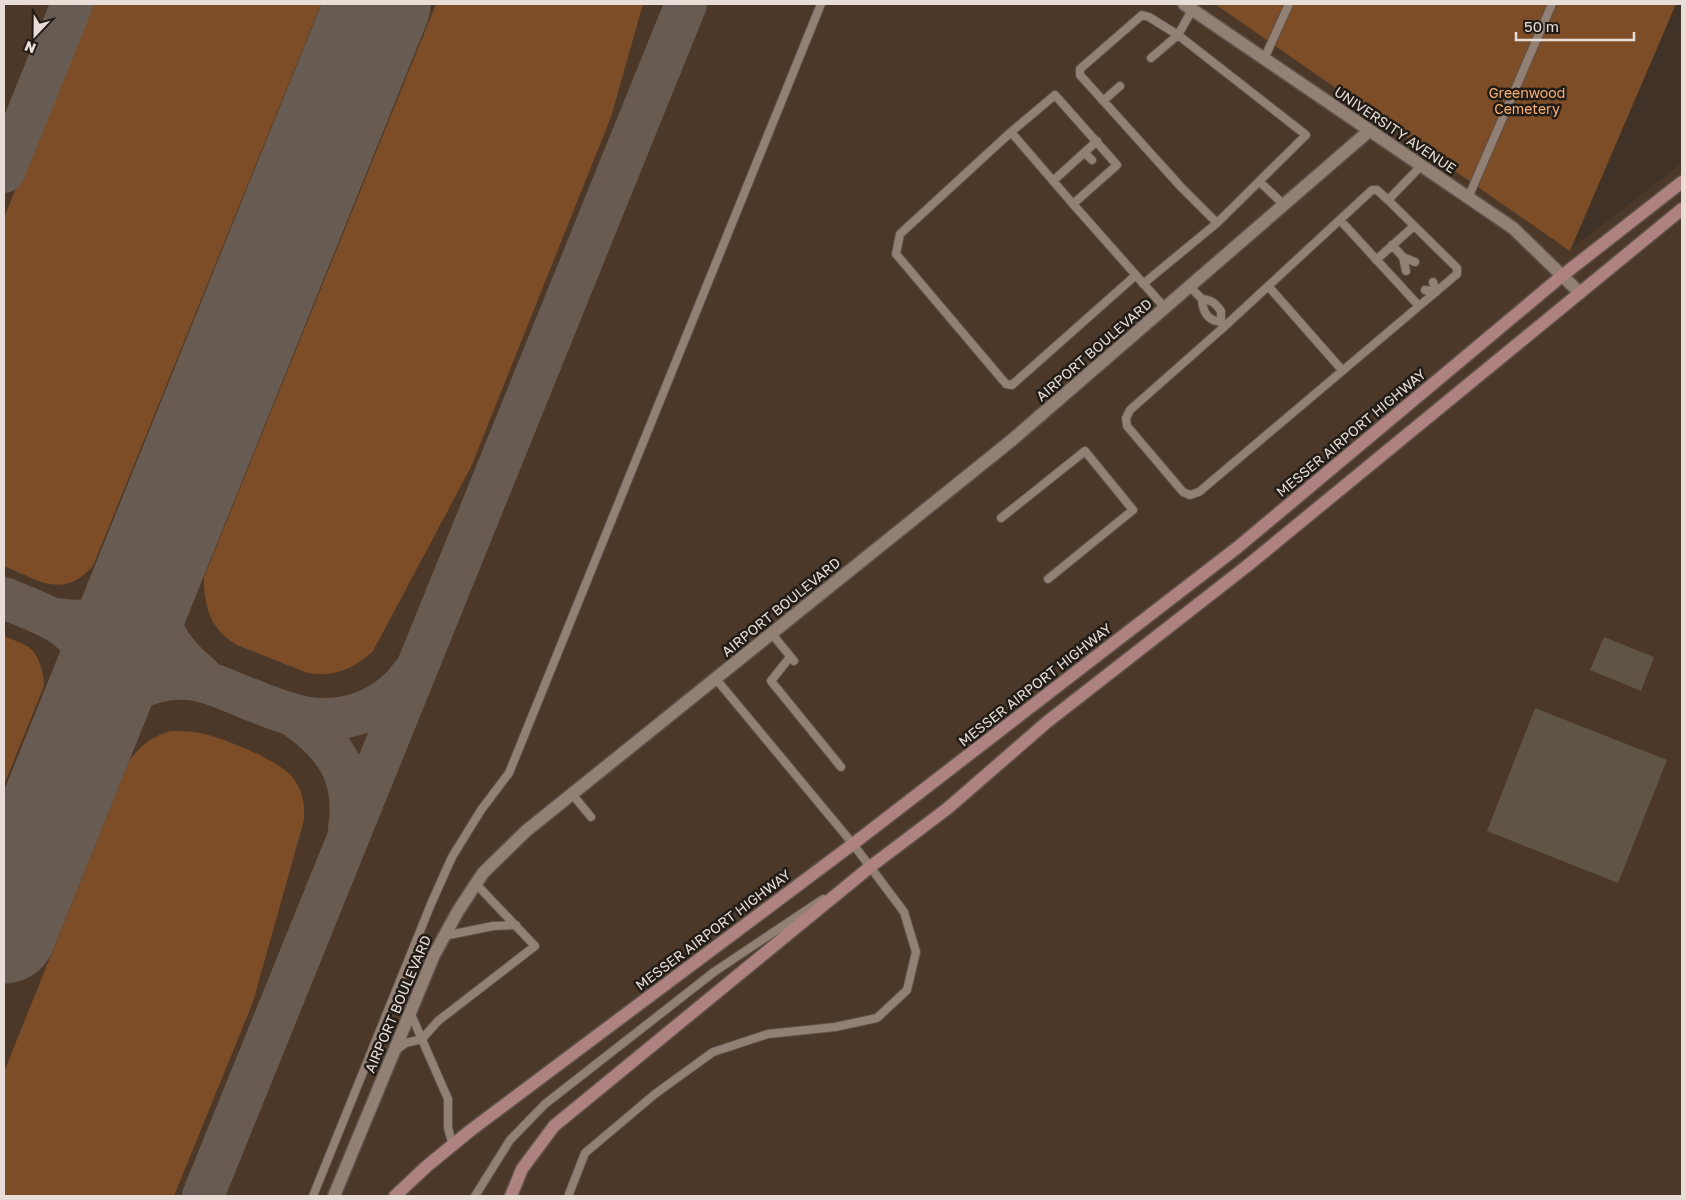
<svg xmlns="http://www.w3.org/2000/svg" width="1686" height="1200" font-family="'Golos Text',sans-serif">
<rect width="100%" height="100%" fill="#413227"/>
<path fill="#4c3828" d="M4,4H1215L1570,250L1682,163V1196H4Z"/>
<path fill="#7c4d27" d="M90,4H321L93,566C63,600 38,580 4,566V218Z
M436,4H643L611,117L471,467L373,651C354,669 331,679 305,672L237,645C210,629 204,607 204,577Z
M1215,4H1676L1570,251Z
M4,636C11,639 20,642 27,646C39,653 44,673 44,686L4,785Z
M171,731C178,731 186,731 194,732C217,735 278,759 292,777C303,790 305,804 304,820L253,1002L174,1196H4V1072L129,761C140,746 152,736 171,731Z"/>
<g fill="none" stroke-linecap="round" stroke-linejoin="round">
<path stroke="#685b51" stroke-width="42" d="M4,172L72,4
M156,553C149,607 158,641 201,676
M4,598C45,615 93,629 95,682C96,693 92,705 90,716
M51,618L196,678
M57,619C93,625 115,615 141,590
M294,716C336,745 357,777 349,829
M87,724C115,698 148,676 188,679C203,680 218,686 232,692C278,710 316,731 366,711C385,703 402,689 413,673
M203,1196L686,4"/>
<path stroke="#685b51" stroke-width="105" d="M4,931L378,4"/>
</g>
<path fill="#605445" d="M1604,637L1654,657L1641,691L1590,670Z
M1535,708L1667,760L1618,883L1487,831Z"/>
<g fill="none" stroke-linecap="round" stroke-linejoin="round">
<g stroke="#5d5148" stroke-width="10">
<path id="service" d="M1151,58L1178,35L1149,17L1142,15L1080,69V75L1181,187L1217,223L1306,135L1178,35L1192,10
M1264,59L1289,4
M1103,101L1120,86
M1011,132L1073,204
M1085,153L1092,160
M1053,181L1097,141
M1260,182L1284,205
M1468,198L1552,4
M1388,200L1377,190H1372L1225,326L1130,410L1126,418L1127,426L1183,492L1190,495L1199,492L1457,274V268L1388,200L1421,166
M1340,220L1419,306
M1392,245L1403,257L1415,262
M1403,257L1406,271
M1376,260L1414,226
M1136,275L1012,385L1006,384L896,254L900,234L1011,132L1055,95L1117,165L1073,204L1165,308
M1143,284L1217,223
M1190,287L1202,299C1213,301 1214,302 1221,311V321
M1269,287L1342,370
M1425,290L1436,292L1433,282
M1202,299C1202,307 1205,316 1213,320C1218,322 1220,320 1224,325
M1001,518L1085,451L1133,510L1048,579
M772,634L794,661
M790,657L771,681L841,767
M572,794L591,817
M444,936L493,926L516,925
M410,1012L448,1099V1128L453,1146
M396,1050L406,1043L422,1039L438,1021L535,946L476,884
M313,1196L431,904L452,857L481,810L509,773L821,4
M475,1196L510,1140L545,1104L714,972L823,899
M569,1196V1194L585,1153L655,1094L713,1052L768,1034L835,1027L877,1018L907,990L916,952L904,912L853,844L716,679"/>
</g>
<g stroke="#5d5148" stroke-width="15">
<path id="minor" d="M1184,4L1513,228L1580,293
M334,1196L434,955L458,911L483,873L526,831L1012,440L1369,131"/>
</g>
<g stroke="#5d5148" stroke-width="15">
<path id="secondary" d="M395,1196L427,1166L471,1130L853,844L1238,547L1563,275L1682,182
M511,1196L522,1169L554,1126L870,867L948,808L1047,722L1247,566L1682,209"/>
</g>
<use href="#service" stroke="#928074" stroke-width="8"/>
<use href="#minor" stroke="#928074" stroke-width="12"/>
<use href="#secondary" stroke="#af8282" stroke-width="12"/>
</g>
<g text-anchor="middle" stroke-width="5" stroke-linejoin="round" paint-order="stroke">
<g font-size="14" fill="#faaf75" stroke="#221c17">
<text x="1527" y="98">Greenwood<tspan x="1527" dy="16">Cemetery</tspan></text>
</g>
<g font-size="14" fill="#e8ded7" stroke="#221c17">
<text transform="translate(1395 130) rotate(34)" y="5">UNIVERSITY AVENUE</text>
<text transform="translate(1094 350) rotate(-41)" y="5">AIRPORT BOULEVARD</text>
<text transform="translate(1351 433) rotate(-40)" y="5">MESSER AIRPORT HIGHWAY</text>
<text transform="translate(781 607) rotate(-39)" y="5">AIRPORT BOULEVARD</text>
<text transform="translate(1035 685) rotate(-38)" y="5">MESSER AIRPORT HIGHWAY</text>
<text transform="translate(713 930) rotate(-37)" y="5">MESSER AIRPORT HIGHWAY</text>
<text transform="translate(398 1004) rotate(-67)" y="5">AIRPORT BOULEVARD</text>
</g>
</g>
<rect width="1686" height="1200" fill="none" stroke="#e8ded7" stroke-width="10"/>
<g transform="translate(35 35) rotate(202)" stroke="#221c17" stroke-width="4" paint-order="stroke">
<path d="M0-4L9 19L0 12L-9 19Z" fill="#e8ded7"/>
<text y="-8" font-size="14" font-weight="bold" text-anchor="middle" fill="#e8ded7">N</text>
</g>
<path d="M1516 32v8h118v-8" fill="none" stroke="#e8ded7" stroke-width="2.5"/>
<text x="1524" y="32" font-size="15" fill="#e8ded7" stroke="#221c17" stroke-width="4" paint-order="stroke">50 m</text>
</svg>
